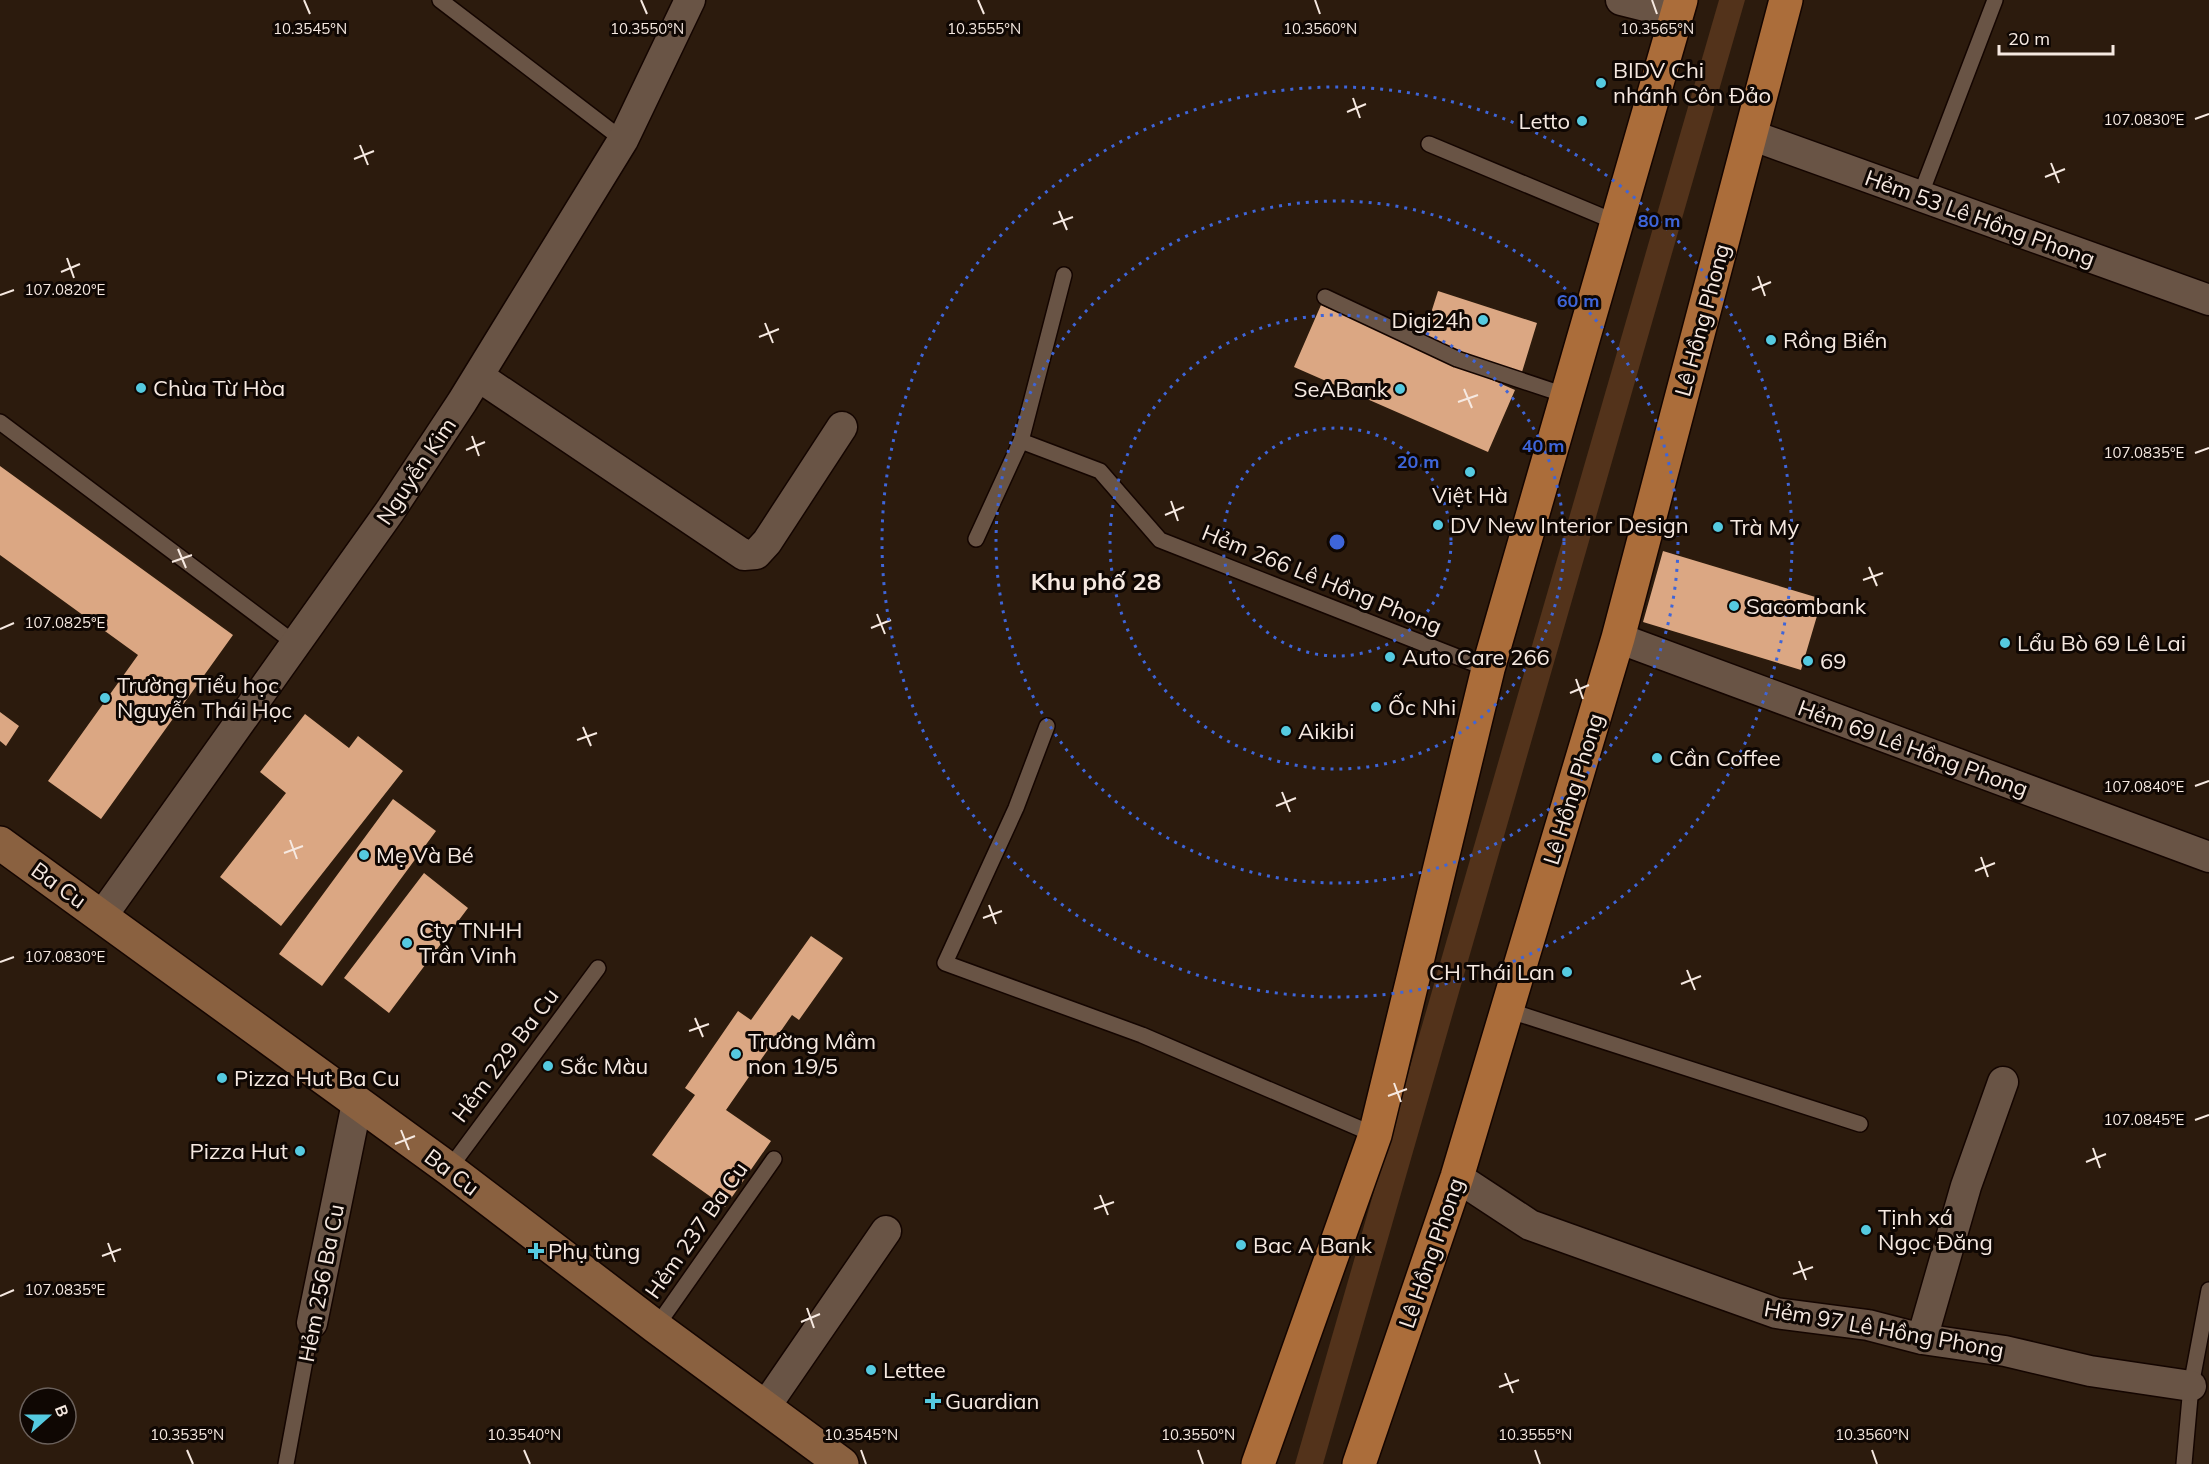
<svg xmlns="http://www.w3.org/2000/svg" width="2209" height="1464" font-family="Mulish,sans-serif">
<rect width="100%" height="100%" fill="#2c1b0d"/>
<path fill="#53331b" d="M1719,0H1745L1323,1464H1295Z"/>
<path fill="#dba783" d="M1438,291L1537,323L1522,372L1461,352L1424,335Z
M1321,305L1515,390L1488,452L1294,367Z
M0,466L233,635L101,819L48,781L138,655L0,555Z
M1663,551L1822,599L1801,670L1643,622Z
M0,712L19,726L6,746L0,741Z
M305,714L349,748L358,736L403,771L281,926L220,877L286,793L260,772Z
M393,799L436,831L322,986L279,954Z
M424,873L468,908L389,1013L344,978Z
M811,936L843,958L799,1020L792,1015L726,1110L771,1141L725,1207L652,1155L695,1095L685,1088L738,1011L751,1020Z"/>
<g fill="none" stroke-linecap="round" stroke-linejoin="round">
<g stroke="#140500" stroke-width="18">
<path id="lane" d="M440,0L623,140
M1429,144L1618,223
M1920,196L1995,0
M1064,275L1021,441L1100,471L1160,540L1488,669
M1325,297L1457,359L1568,396
M0,422L297,645
M976,539L1021,441
M1047,726L1016,808L945,963L1142,1035L1375,1135
M1507,1010L1860,1124
M449,1169L598,968
M656,1327L774,1159
M286,1464L312,1323
M2184,1464L2191,1386L2209,1290"/>
</g>
<g stroke="#140500" stroke-width="33">
<path id="street" d="M1621,0L1677,14
M1751,135L2209,300
M478,376L744,555L756,554L767,542L842,427
M1618,638L2209,857
M102,916L390,511L462,402L623,140L690,0
M1457,1177L1530,1225L1776,1313L1868,1325L1922,1339L2005,1351L2090,1371L2191,1386
M312,1323L357,1103
M1922,1339L1966,1186L2003,1082
M765,1407L886,1231"/>
</g>
<g stroke="#140500" stroke-width="36">
<path id="secondary" d="M0,843L449,1169L656,1327L842,1464"/>
</g>
<g stroke="#140500" stroke-width="36">
<path id="primary" d="M1258,1464L1375,1135L1488,669L1681,0
M1359,1464L1457,1177L1618,638L1786,0"/>
</g>
<use href="#lane" stroke="#695445" stroke-width="15"/>
<use href="#street" stroke="#695445" stroke-width="30"/>
<use href="#secondary" stroke="#8a6140" stroke-width="33"/>
<use href="#primary" stroke="#ab6d3a" stroke-width="33"/>
</g>
<path fill="none" stroke="#f6e9e1" stroke-width="2" d="M304,0L310,14M641,0L647,14M978,0L984,14M1315,0L1320,14M1652,0L1657,14M1353,98L1360,118M1347,112L1366,104M2195,119L2209,114M360,145L368,165M354,159L374,151M2051,163L2059,183M2045,177L2065,169M1059,211L1067,230M1053,224L1073,217M67,258L74,278M61,272L80,264M1758,276L1765,296M1752,290L1771,282M0,295L14,290M765,323L773,343M759,337L779,329M1464,389L1472,408M1458,402L1478,395M472,436L479,456M466,450L485,442M2195,453L2209,448M1171,501L1178,521M1165,515L1184,507M178,549L186,568M172,562L192,555M1869,567L1877,586M1863,580L1883,573M877,614L885,634M871,628L891,620M0,629L14,623M1576,679L1583,699M1570,693L1589,685M583,727L591,746M577,740L597,733M2195,786L2209,781M1282,792L1290,812M1276,806L1296,798M290,840L297,859M284,853L303,846M1981,857L1988,877M1975,871L1995,863M989,905L996,924M983,918L1002,911M0,962L14,957M1687,970L1695,990M1681,984L1701,976M695,1018L703,1037M689,1031L709,1024M1394,1083L1401,1102M1388,1096L1407,1089M2195,1120L2209,1115M401,1130L409,1150M395,1144L415,1136M2093,1148L2100,1168M2086,1162L2106,1154M1100,1195L1108,1215M1094,1209L1114,1202M108,1243L115,1262M102,1256L121,1249M1799,1261L1806,1280M1793,1274L1813,1267M0,1296L14,1290M807,1308L814,1328M801,1322L820,1314M1505,1373L1513,1393M1499,1387L1519,1380M187,1450L193,1464M524,1450L530,1464M861,1450L866,1464M1198,1450L1203,1464M1535,1450L1540,1464M1872,1450L1877,1464"/>
<g fill="none" stroke="#3e65d9" stroke-width="3" stroke-dasharray="3 6">
<circle cx="1337" cy="542" r="114"/>
<circle cx="1337" cy="542" r="227"/>
<circle cx="1337" cy="542" r="341"/>
<circle cx="1337" cy="542" r="455"/>
</g>
<g fill="#55cae0" stroke="#0f0703" stroke-width="2">
<circle cx="1601" cy="83" r="6"/>
<circle cx="1582" cy="121" r="6"/>
<circle cx="1483" cy="320" r="6"/>
<circle cx="1771" cy="340" r="6"/>
<circle cx="141" cy="388" r="6"/>
<circle cx="1400" cy="389" r="6"/>
<circle cx="1470" cy="472" r="6"/>
<circle cx="1438" cy="525" r="6"/>
<circle cx="1718" cy="527" r="6"/>
<circle cx="1734" cy="606" r="6"/>
<circle cx="2005" cy="643" r="6"/>
<circle cx="1390" cy="657" r="6"/>
<circle cx="1808" cy="661" r="6"/>
<circle cx="105" cy="698" r="6"/>
<circle cx="1376" cy="707" r="6"/>
<circle cx="1286" cy="731" r="6"/>
<circle cx="1657" cy="758" r="6"/>
<circle cx="364" cy="855" r="6"/>
<circle cx="407" cy="943" r="6"/>
<circle cx="1567" cy="972" r="6"/>
<circle cx="736" cy="1054" r="6"/>
<circle cx="548" cy="1066" r="6"/>
<circle cx="222" cy="1078" r="6"/>
<circle cx="300" cy="1151" r="6"/>
<circle cx="1866" cy="1230" r="6"/>
<circle cx="1241" cy="1245" r="6"/>
<path d="M533 1242h6v6h6v6h-6v6h-6v-6h-6v-6h6z"/>
<circle cx="871" cy="1370" r="6"/>
<path d="M930 1392h6v6h6v6h-6v6h-6v-6h-6v-6h6z"/>
</g>
<g text-anchor="middle" stroke-width="6" stroke-linejoin="round" paint-order="stroke">
<g font-size="22" fill="#f6e9e1" stroke="#0f0703" text-anchor="start">
<text x="1613" y="78">BIDV Chi<tspan x="1613" dy="25">nhánh Côn Đảo</tspan></text>
<text x="1570" y="129" text-anchor="end">Letto</text>
<text x="1471" y="328" text-anchor="end">Digi24h</text>
<text x="1783" y="348">Rồng Biển</text>
<text x="153" y="396">Chùa Từ Hòa</text>
<text x="1388" y="397" text-anchor="end">SeABank</text>
<text x="1470" y="503" text-anchor="middle">Việt Hà</text>
<text x="1450" y="533">DV New Interior Design</text>
<text x="1730" y="535">Trà My</text>
<text x="1746" y="614">Sacombank</text>
<text x="2017" y="651">Lẩu Bò 69 Lê Lai</text>
<text x="1402" y="665">Auto Care 266</text>
<text x="1820" y="669">69</text>
<text x="117" y="693">Trường Tiểu học<tspan x="117" dy="25">Nguyễn Thái Học</tspan></text>
<text x="1388" y="715">Ốc Nhi</text>
<text x="1298" y="739">Aikibi</text>
<text x="1669" y="766">Cần Coffee</text>
<text x="376" y="863">Mẹ Và Bé</text>
<text x="419" y="938">Cty TNHH<tspan x="419" dy="25">Trần Vinh</tspan></text>
<text x="1555" y="980" text-anchor="end">CH Thái Lan</text>
<text x="748" y="1049">Trường Mầm<tspan x="748" dy="25">non 19/5</tspan></text>
<text x="560" y="1074">Sắc Màu</text>
<text x="234" y="1086">Pizza Hut Ba Cu</text>
<text x="288" y="1159" text-anchor="end">Pizza Hut</text>
<text x="1878" y="1225">Tịnh xá<tspan x="1878" dy="25">Ngọc Đăng</tspan></text>
<text x="1253" y="1253">Bac A Bank</text>
<text x="548" y="1259">Phụ tùng</text>
<text x="883" y="1378">Lettee</text>
<text x="945" y="1409">Guardian</text>
</g>
<g font-size="22" fill="#f6e9e1" stroke="#0f0703">
<text transform="translate(1980 218) rotate(20)" y="8">Hẻm 53 Lê Hồng Phong</text>
<text transform="translate(1702 320) rotate(-75)" y="8">Lê Hồng Phong</text>
<text transform="translate(416 471) rotate(-56)" y="8">Nguyễn Kim</text>
<text transform="translate(1322 579) rotate(22)" y="8">Hẻm 266 Lê Hồng Phong</text>
<text transform="translate(1913 748) rotate(20)" y="8">Hẻm 69 Lê Hồng Phong</text>
<text transform="translate(1573 789) rotate(-73)" y="8">Lê Hồng Phong</text>
<text transform="translate(59 885) rotate(36)" y="8">Ba Cu</text>
<text transform="translate(505 1055) rotate(-53)" y="8">Hẻm 229 Ba Cu</text>
<text transform="translate(452 1172) rotate(37)" y="8">Ba Cu</text>
<text transform="translate(696 1230) rotate(-55)" y="8">Hẻm 237 Ba Cu</text>
<text transform="translate(1431 1253) rotate(-71)" y="8">Lê Hồng Phong</text>
<text transform="translate(321 1283) rotate(-79)" y="8">Hẻm 256 Ba Cu</text>
<text transform="translate(1884 1329) rotate(10)" y="8">Hẻm 97 Lê Hồng Phong</text>
</g>
<g font-size="24" font-weight="bold" fill="#f6e9e1" stroke="#0f0703">
<text x="1096" y="590">Khu phố 28</text>
</g>
</g>
<g font-size="15" text-anchor="middle" fill="#f6e9e1" stroke="#0f0703" stroke-width="6" stroke-linejoin="round" paint-order="stroke">
<text x="984" y="34">10.3555°N</text>
<text x="1657" y="34">10.3565°N</text>
<text x="310" y="34">10.3545°N</text>
<text x="647" y="34">10.3550°N</text>
<text x="1320" y="34">10.3560°N</text>
<text x="2144" y="125">107.0830°E</text>
<text x="65" y="295">107.0820°E</text>
<text x="2144" y="458">107.0835°E</text>
<text x="65" y="628">107.0825°E</text>
<text x="2144" y="792">107.0840°E</text>
<text x="65" y="962">107.0830°E</text>
<text x="2144" y="1125">107.0845°E</text>
<text x="65" y="1295">107.0835°E</text>
<text x="187" y="1440">10.3535°N</text>
<text x="524" y="1440">10.3540°N</text>
<text x="861" y="1440">10.3545°N</text>
<text x="1198" y="1440">10.3550°N</text>
<text x="1535" y="1440">10.3555°N</text>
<text x="1872" y="1440">10.3560°N</text>
</g>
<circle cx="1337" cy="542" r="9" fill="#3e65d9" stroke="#0f0703" stroke-width="3"/>
<g font-size="18" text-anchor="middle" font-weight="bold" fill="#3e65d9" stroke="#0f0703" stroke-width="6" stroke-linejoin="round" paint-order="stroke">
<text x="1659" y="227">80 m</text>
<text x="1578" y="307">60 m</text>
<text x="1543" y="452">40 m</text>
<text x="1418" y="468">20 m</text>
</g>
<g transform="translate(48 1416) rotate(69)"><circle r="28" fill="#0f0703" stroke="#6b615c" stroke-width="1.5"/>
<path d="M0-4.5L10 22L0 15L-10 22Z" fill="#55cae0"/>
<text y="-9" font-size="16" font-weight="bold" text-anchor="middle" fill="#f6e9e1">B</text>
</g>
<path d="M1999 45v9h114v-9" fill="none" stroke="#f6e9e1" stroke-width="3"/>
<text x="2008" y="45" font-size="18" fill="#f6e9e1" stroke="#0f0703" stroke-width="4.5" paint-order="stroke">20 m</text>
</svg>
